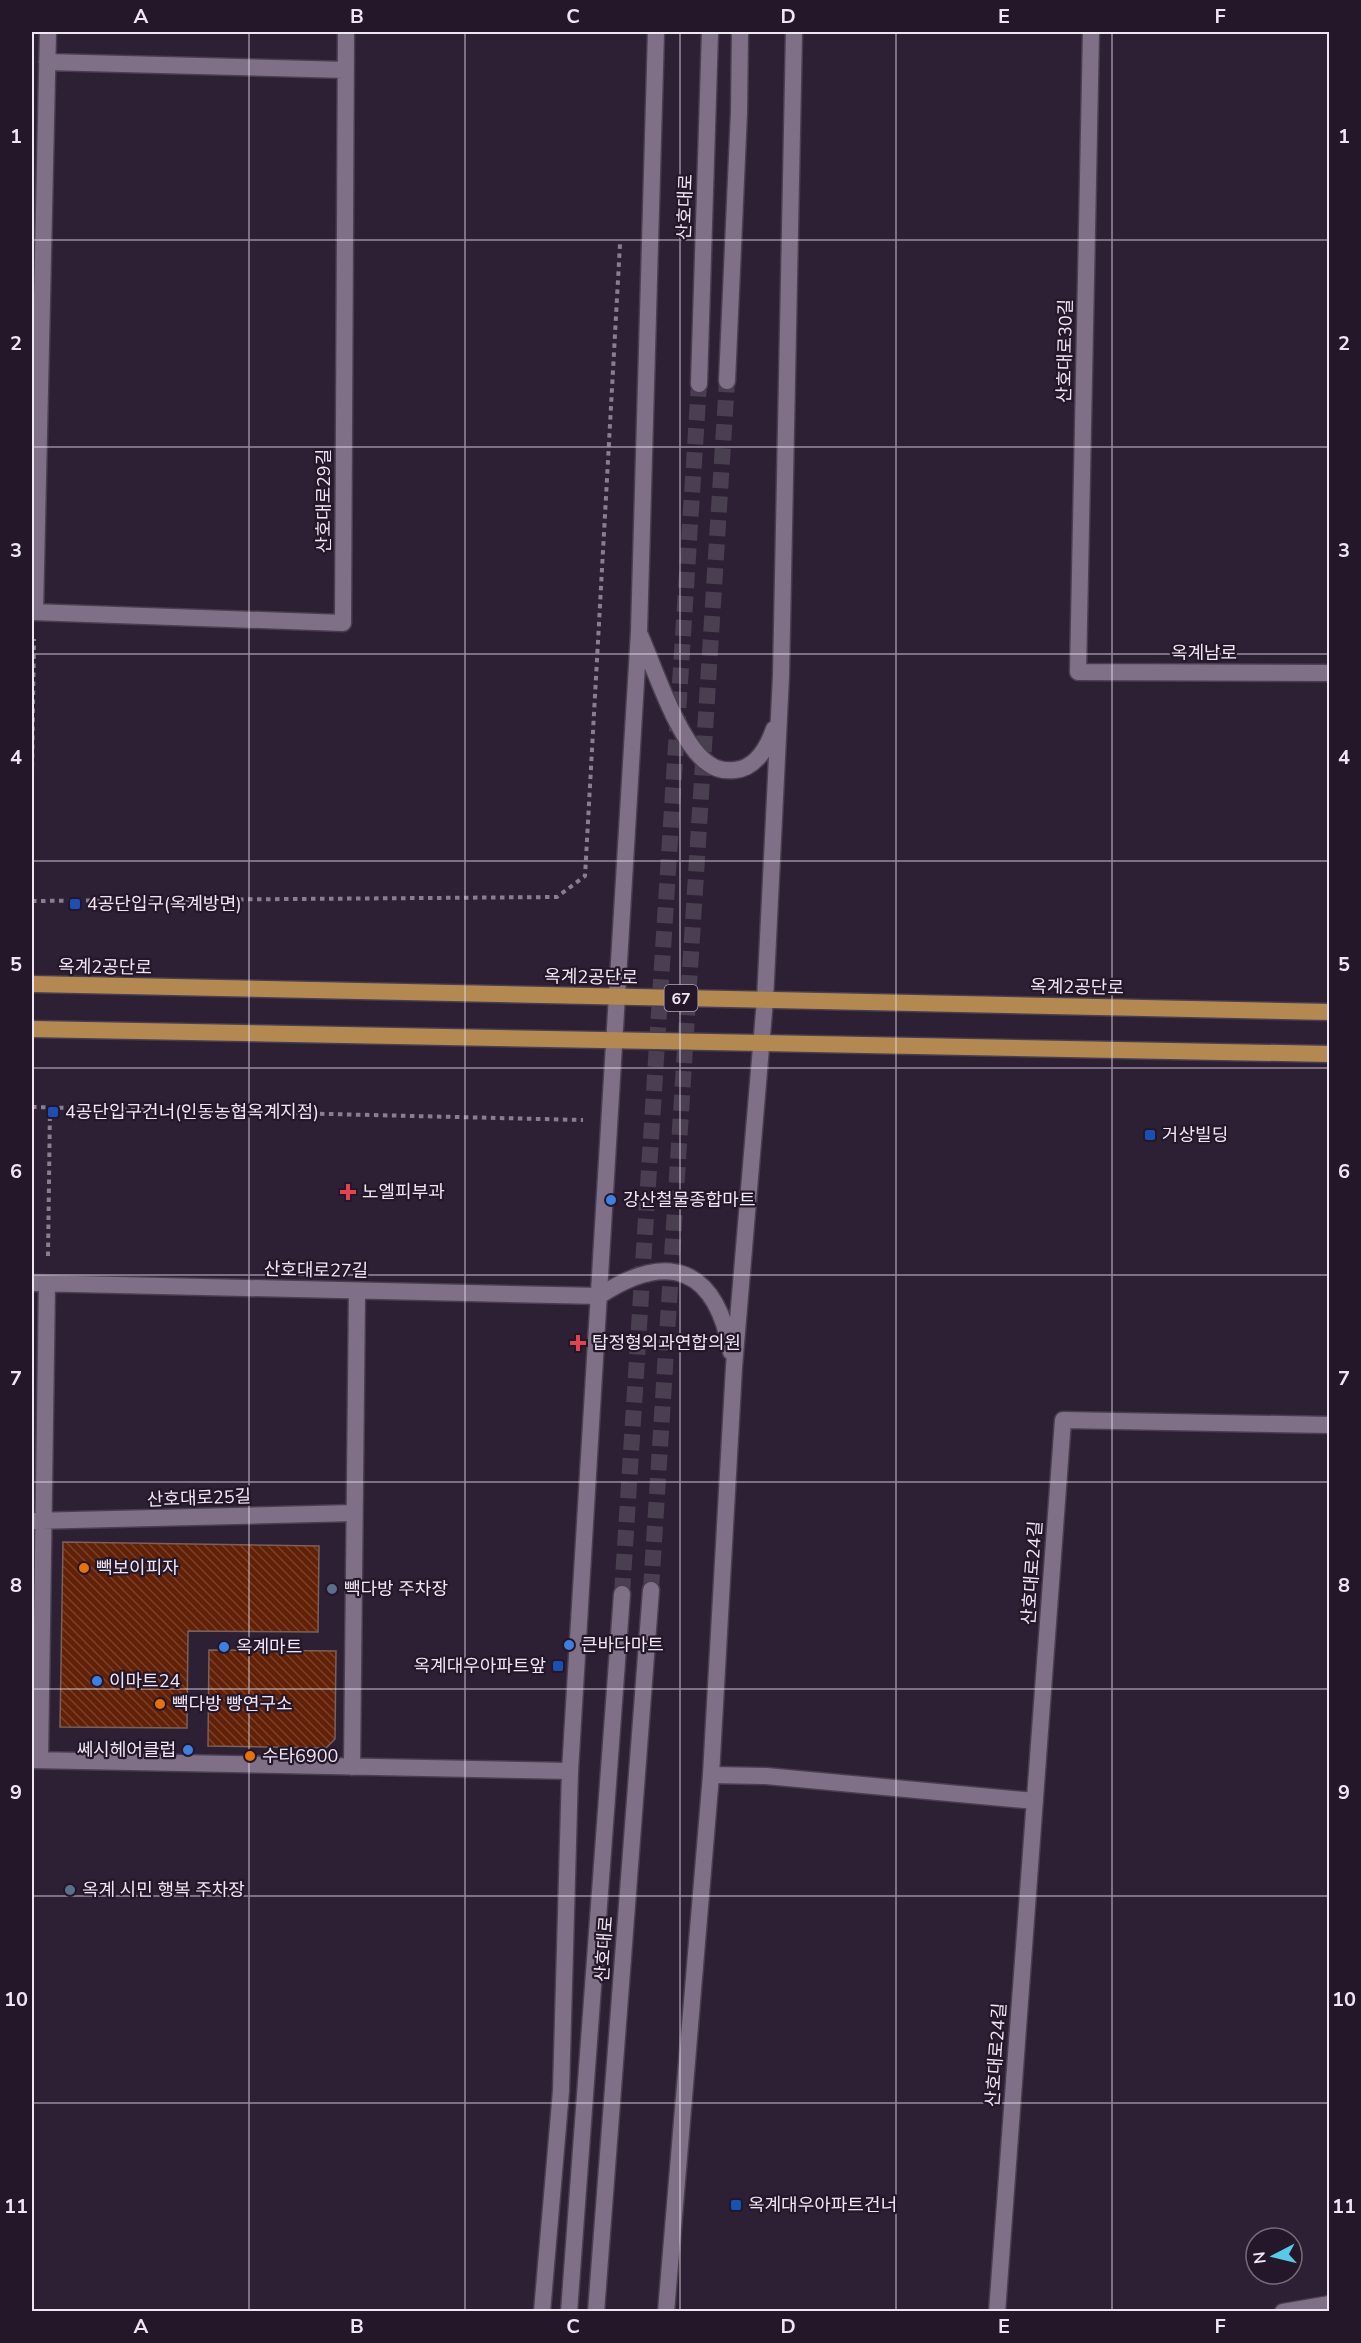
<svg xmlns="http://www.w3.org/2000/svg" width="1361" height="2343" font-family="'Nunito Sans','Noto Sans KR',sans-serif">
<defs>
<pattern id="building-back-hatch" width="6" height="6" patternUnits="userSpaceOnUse" patternTransform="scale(1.5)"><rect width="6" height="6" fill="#622107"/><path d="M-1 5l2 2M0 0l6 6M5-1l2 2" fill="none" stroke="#79412c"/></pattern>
</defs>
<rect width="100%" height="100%" fill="#2d2034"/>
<path fill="url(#building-back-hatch)" stroke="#7b6056" stroke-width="1.5" d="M63,1542L319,1546L318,1632L188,1631L187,1728L60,1727Z
M209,1650L336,1651L335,1739L326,1748L208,1746Z"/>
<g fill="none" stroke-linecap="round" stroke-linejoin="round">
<path stroke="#4a3e51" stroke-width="16" stroke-dasharray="16 8" stroke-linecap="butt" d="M651,1590L727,381
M622,1594L699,384"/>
<g stroke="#493e4f" stroke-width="19">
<path id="minor" d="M1091,32L1078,672L1330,673
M47,62L346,70
M32,612L343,623L346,32
M35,612L48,32
M32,1283L599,1296
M32,1521L354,1513
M32,1760L570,1771
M40,1760L47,1284
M352,1767L357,1291
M711,1775L766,1776L1035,1801
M997,2312L1063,1420L1330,1425
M1283,2312L1330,2304"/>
</g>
<g stroke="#493e4f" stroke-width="19">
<path id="tertiary" d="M727,381L739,112L740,32
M699,384L710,32
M640,635C655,669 679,745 709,764C717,770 726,771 735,770C756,768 768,746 774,729
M599,1296C669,1250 716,1268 731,1352
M542,2312L561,2091L570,1771L639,632L656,32
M569,2312L622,1594
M596,2312L651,1590
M666,2312L711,1775L734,1367L765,1000L781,676L794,32"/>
</g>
<g stroke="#493e4f" stroke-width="19">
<path id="primary" d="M32,984L1330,1012
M32,1029L1330,1054"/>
</g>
<path stroke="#897e8f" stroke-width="4" stroke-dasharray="4.5 4.5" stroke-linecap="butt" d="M32,776L34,639
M32,901L557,897L585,876L620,244
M32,1107L583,1120
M48,1256L50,1107"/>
<use href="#minor" stroke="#807087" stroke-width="16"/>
<use href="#tertiary" stroke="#807087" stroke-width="16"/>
<use href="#primary" stroke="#b38951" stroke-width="16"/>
</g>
<path fill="none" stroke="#efe6f3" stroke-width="1.5" stroke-opacity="0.55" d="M249,32V2312M465,32V2312M680,32V2312M896,32V2312M1112,32V2312M32,240H1330M32,447H1330M32,654H1330M32,861H1330M32,1068H1330M32,1275H1330M32,1482H1330M32,1689H1330M32,1896H1330M32,2103H1330"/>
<g fill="#1a4fb4" stroke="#24172a" stroke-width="2">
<rect x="69" y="898" width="12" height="12" rx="3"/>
<rect x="47" y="1106" width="12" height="12" rx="3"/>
<rect x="1144" y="1129" width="12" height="12" rx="3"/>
<rect x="552" y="1660" width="12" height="12" rx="3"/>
<rect x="730" y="2199" width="12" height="12" rx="3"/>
</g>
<g fill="#e0444e" stroke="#24172a" stroke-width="2">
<path d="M345 1183h6v6h6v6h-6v6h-6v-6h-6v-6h6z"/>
<path d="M575 1334h6v6h6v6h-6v6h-6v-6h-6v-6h6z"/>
</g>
<g fill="#3f7fe0" stroke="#24172a" stroke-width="2">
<circle cx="611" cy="1200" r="6"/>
<circle cx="569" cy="1645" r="6"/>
<circle cx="224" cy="1647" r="6"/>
<circle cx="97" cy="1681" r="6"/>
<circle cx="188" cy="1750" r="6"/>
</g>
<g fill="#e8710a" stroke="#24172a" stroke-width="2">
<circle cx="84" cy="1568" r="6"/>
<circle cx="160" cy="1704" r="6"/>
<circle cx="250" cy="1756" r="6"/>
</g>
<g fill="#5c6f8a" stroke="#24172a" stroke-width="2">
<circle cx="332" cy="1589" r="6"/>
<circle cx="70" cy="1890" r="6"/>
</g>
<g text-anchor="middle" stroke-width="4.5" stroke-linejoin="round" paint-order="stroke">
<rect fill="#24172a" stroke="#b2a8b7" stroke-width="1.5" x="664.5" y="985" width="33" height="26" rx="4.5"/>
<g font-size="16" font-weight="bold" fill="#efe6f3">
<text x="681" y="1004">67</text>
</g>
<g font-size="18" fill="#efe6f3" stroke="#24172a">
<text transform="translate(685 207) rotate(-88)" y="6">산호대로</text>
<text transform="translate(1065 351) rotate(-89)" y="6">산호대로30길</text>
<text transform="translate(324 501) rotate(-90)" y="6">산호대로29길</text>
<text x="1204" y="659">옥계남로</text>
<text transform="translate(105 967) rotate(1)" y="6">옥계2공단로</text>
<text transform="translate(591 977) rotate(1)" y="6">옥계2공단로</text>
<text transform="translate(1077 987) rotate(1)" y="6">옥계2공단로</text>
<text transform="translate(316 1270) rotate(1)" y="6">산호대로27길</text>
<text transform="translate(199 1498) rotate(-2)" y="6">산호대로25길</text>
<text transform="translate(1032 1573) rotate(-86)" y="6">산호대로24길</text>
<text transform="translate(604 1949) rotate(-86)" y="6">산호대로</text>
<text transform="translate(996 2055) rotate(-86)" y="6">산호대로24길</text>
</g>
<g font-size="18" fill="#efe6f3" stroke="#24172a" text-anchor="start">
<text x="87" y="910">4공단입구(옥계방면)</text>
<text x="65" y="1118">4공단입구건너(인동농협옥계지점)</text>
<text x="1162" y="1141">거상빌딩</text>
<text x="362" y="1198">노엘피부과</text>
<text x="623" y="1206">강산철물종합마트</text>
<text x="592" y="1349">탑정형외과연합의원</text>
<text x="96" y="1574">빽보이피자</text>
<text x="344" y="1595">빽다방 주차장</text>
<text x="581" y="1651">큰바다마트</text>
<text x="236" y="1653">옥계마트</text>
<text x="546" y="1672" text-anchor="end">옥계대우아파트앞</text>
<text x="109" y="1687">이마트24</text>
<text x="172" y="1710">빽다방 빵연구소</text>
<text x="176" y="1756" text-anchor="end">쎄시헤어클럽</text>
<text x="262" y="1762">수타6900</text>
<text x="82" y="1896">옥계 시민 행복 주차장</text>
<text x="748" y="2211">옥계대우아파트건너</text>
</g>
</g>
<rect width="1361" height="2343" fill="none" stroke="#24172a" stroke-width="66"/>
<g transform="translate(1274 2256) rotate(263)"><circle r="28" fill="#24172a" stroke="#756a7a" stroke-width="1.5"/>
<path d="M0-4.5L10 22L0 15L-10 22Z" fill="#5ac8e6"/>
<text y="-9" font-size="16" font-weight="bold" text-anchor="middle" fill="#efe6f3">N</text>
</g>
<rect x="33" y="33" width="1295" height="2277" fill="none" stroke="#efe6f3" stroke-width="2"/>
<g font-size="20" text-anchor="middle" font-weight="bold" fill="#efe6f3">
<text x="141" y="23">A</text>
<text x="357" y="23">B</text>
<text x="573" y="23">C</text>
<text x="788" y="23">D</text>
<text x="1004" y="23">E</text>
<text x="1220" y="23">F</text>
<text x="16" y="143">1</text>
<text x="1344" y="143">1</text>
<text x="16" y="350">2</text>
<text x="1344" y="350">2</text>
<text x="16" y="557">3</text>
<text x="1344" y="557">3</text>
<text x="16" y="764">4</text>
<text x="1344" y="764">4</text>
<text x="16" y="971">5</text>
<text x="1344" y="971">5</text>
<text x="16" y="1178">6</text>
<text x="1344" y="1178">6</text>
<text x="16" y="1385">7</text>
<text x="1344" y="1385">7</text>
<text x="16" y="1592">8</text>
<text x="1344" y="1592">8</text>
<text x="16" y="1799">9</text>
<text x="1344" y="1799">9</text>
<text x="16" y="2006">10</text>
<text x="1344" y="2006">10</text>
<text x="16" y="2213">11</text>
<text x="1344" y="2213">11</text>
<text x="141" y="2333">A</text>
<text x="357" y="2333">B</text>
<text x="573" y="2333">C</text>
<text x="788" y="2333">D</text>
<text x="1004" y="2333">E</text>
<text x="1220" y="2333">F</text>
</g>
</svg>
